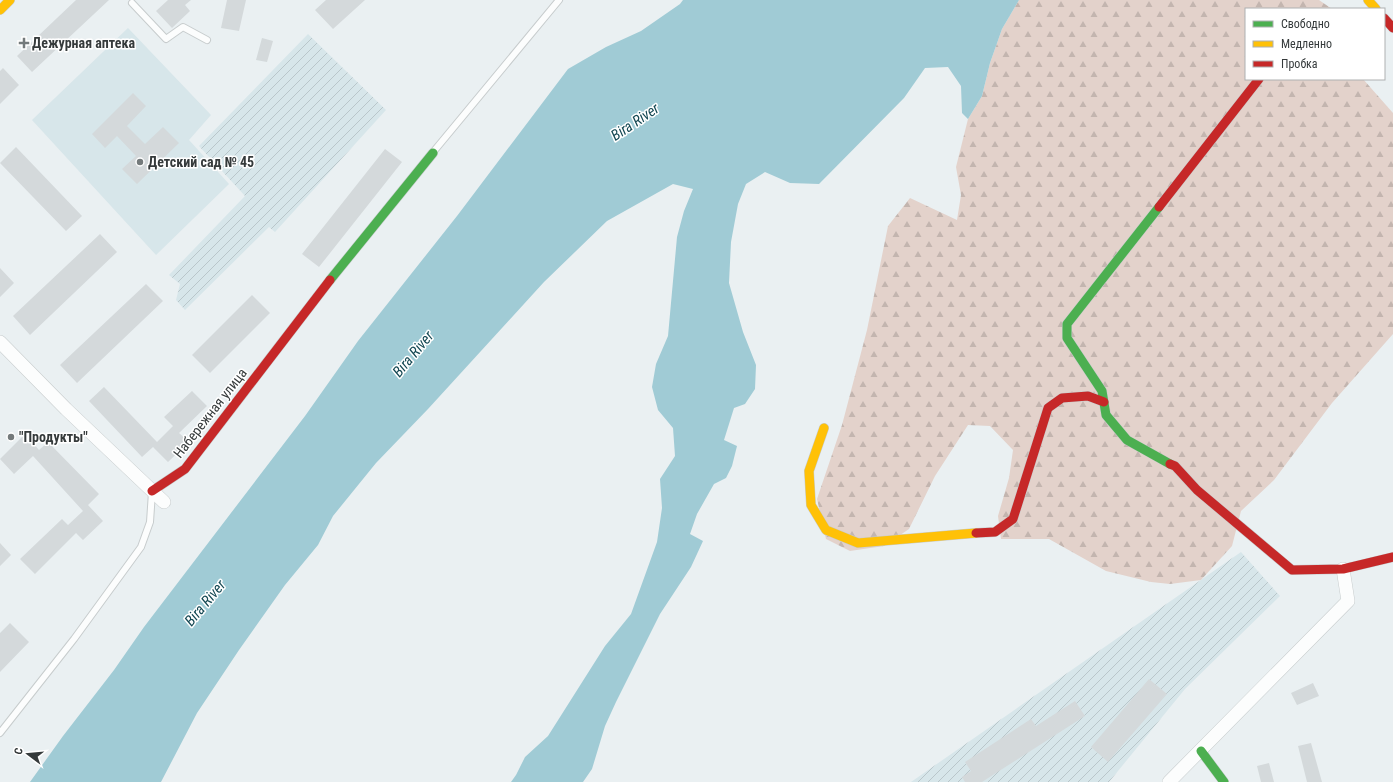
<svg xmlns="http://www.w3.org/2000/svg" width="1393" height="782" font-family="'Roboto Condensed',sans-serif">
<defs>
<pattern id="industrial-furrows" width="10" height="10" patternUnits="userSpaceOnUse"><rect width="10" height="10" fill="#d7e6ea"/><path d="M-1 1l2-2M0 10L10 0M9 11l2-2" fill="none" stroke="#b9c6ca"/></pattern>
<pattern id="forest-firs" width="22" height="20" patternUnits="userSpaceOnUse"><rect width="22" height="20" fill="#e3d2cb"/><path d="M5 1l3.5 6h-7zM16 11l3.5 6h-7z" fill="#c3b5af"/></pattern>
</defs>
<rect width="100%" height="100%" fill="#eaf0f2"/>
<path fill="#d7e6ea" d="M128,28L211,115L189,140L229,184L156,255L32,120Z"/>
<path fill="url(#industrial-furrows)" d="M308,34L386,110L275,232L269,227L185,310L176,300L180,284L169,275L245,196L199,146Z
M1241,552L1280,596L1185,689L1109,782H911Z"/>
<path fill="url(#forest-firs)" d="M1019,0H1319L1332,9H1246V79H1363L1393,113V334L1332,403L1274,480L1241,511L1232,546L1201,580L1170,584L1151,582L1106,571L1049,539H1001L998,516L1009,478L1013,450L990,426L968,425L935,476L909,529L884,546L850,551L826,539L817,499L842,425L867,330L888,226L910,198L957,220L961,195L956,167L968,119L982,96L990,63L1002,29Z"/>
<path fill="#a0cbd5" d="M683,0H1019L1002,29L990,63L982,96L968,119L962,113L961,86L948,67L925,68L904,98L819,184L790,183L765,172L746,184L738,204L731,242L729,283L743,332L756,365L755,389L745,404L734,408L724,440L737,446L732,466L726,478L714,484L697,514L690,534L703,541L691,567L660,614L616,702L605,726L592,769L583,782H511L516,775L525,757L548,736L605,646L631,614L657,542L662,508L660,479L675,456L673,428L658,410L652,387L656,364L668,336L677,237L684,211L693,189L673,184L607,221L544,282L428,409L376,463L333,516L318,545L285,585L239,650L197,713L161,782H30L63,736L114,670L144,627L305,416L358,341L457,216L568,69L606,47L641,31L680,4Z"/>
<path fill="#d4d9db" d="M76,0H109L32,72L17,56Z
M168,0H191L185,5L190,11L172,28L156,11Z
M227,0H246L239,31L221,28Z
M326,0H365L333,29L315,10Z
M262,38L273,41L267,62L256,60Z
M3,68L19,85L0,104V71Z
M133,93L146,106L127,126L145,144L163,127L179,143L137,184L122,169L136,156L117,136L105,148L92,134Z
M16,147L82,216L66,231L0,163Z
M385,149L402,162L319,267L302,254Z
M100,234L117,252L30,335L13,316Z
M0,268L14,283L0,297Z
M146,284L163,301L77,383L60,365Z
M252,295L270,313L210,373L192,355Z
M104,387L157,442L173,426L164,417L192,391L207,406L179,433L189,442L168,462L153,447L142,457L89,401Z
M25,434L39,450L48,442L99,494L88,505L103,521L83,540L76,533L35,574L20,559L62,519L68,525L83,511L33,456L14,474L0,459Z
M0,543L11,555L0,566Z
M10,623L29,642L0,672V633Z
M1149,679L1167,694L1108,762L1091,747Z
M1313,683L1319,696L1297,705L1291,693Z
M1075,701L1085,716L982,782H965L962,777L971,771L965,762L1031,719L1036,726Z
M1311,743L1322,782H1307L1298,746Z
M1269,763L1274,782H1261L1257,766Z"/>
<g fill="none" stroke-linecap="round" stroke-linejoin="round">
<g stroke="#c7cccd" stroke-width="8">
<path id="lane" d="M132,3L166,39L183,27L207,40
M434,151L559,0
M0,733L74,639L141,547L150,522L152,492"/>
</g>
<g stroke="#c7cccd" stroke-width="14">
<path id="street" d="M0,342L66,409L164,502
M1169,782L1348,601L1343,569"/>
</g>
<g stroke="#c7cccd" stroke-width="10">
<path id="fast" d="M1159,207L1067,324V338L1102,391L1106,415L1127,440L1170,464
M330,280L433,153
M1201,751L1224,782"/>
</g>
<g stroke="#c7cccd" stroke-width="10">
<path id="slow" d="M1368,0L1376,9
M0,10L10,0
M824,428L809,471L811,505L826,530L858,543L976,533"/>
</g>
<g stroke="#c7cccd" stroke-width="10">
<path id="jam" d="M1384,18L1393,28
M1159,207L1259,79
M1170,464L1175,466L1197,490L1292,570L1343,569L1393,557
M152,491L185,469L330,280
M976,533L995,532L1013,519L1048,408L1062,398L1088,396L1104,402"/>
</g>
<use href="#lane" stroke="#fcfdfd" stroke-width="6"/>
<use href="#street" stroke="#fcfdfd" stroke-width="13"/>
<use href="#fast" stroke="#4caf50" stroke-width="9"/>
<use href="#slow" stroke="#ffc107" stroke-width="9"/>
<use href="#jam" stroke="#c62828" stroke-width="9"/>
</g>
<g fill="#747a7b" stroke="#fff" stroke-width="1.5">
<path d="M22 37h4v4h4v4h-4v4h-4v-4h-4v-4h4z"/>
<circle cx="140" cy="162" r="4"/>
<circle cx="11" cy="437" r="4"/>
</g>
<g text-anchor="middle" stroke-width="3" stroke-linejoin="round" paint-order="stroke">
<g font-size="14" font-weight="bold" fill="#353a3b" stroke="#fff" text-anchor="start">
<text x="32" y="48">Дежурная аптека</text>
<text x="148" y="167">Детский сад № 45</text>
<text x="19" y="442">"Продукты"</text>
</g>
<g font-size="14" fill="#353a3b" stroke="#fff">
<text transform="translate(210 413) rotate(-52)" y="5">Набережная улица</text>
</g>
<g font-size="15" font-style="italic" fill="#144853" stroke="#fff">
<text transform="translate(635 122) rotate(-34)" y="5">Bira River</text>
<text transform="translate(413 354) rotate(-50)" y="5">Bira River</text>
<text transform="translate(205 603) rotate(-50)" y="5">Bira River</text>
</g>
</g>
<rect x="1245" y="8" width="140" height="72" fill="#ffffff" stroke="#aeb0b1"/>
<rect x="1253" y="21" width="20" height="6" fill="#4caf50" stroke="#aeb0b1"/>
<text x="1281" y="28" font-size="12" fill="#353a3b">Свободно</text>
<rect x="1253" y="41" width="20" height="6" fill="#ffc107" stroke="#aeb0b1"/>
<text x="1281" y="48" font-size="12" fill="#353a3b">Медленно</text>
<rect x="1253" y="61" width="20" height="6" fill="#c62828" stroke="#aeb0b1"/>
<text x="1281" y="68" font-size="12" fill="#353a3b">Пробка</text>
<g transform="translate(28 754) rotate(286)" stroke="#ffffff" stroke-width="3" paint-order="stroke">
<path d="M0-3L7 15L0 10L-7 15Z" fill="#353a3b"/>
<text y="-6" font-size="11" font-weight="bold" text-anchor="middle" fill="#353a3b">С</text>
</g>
</svg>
